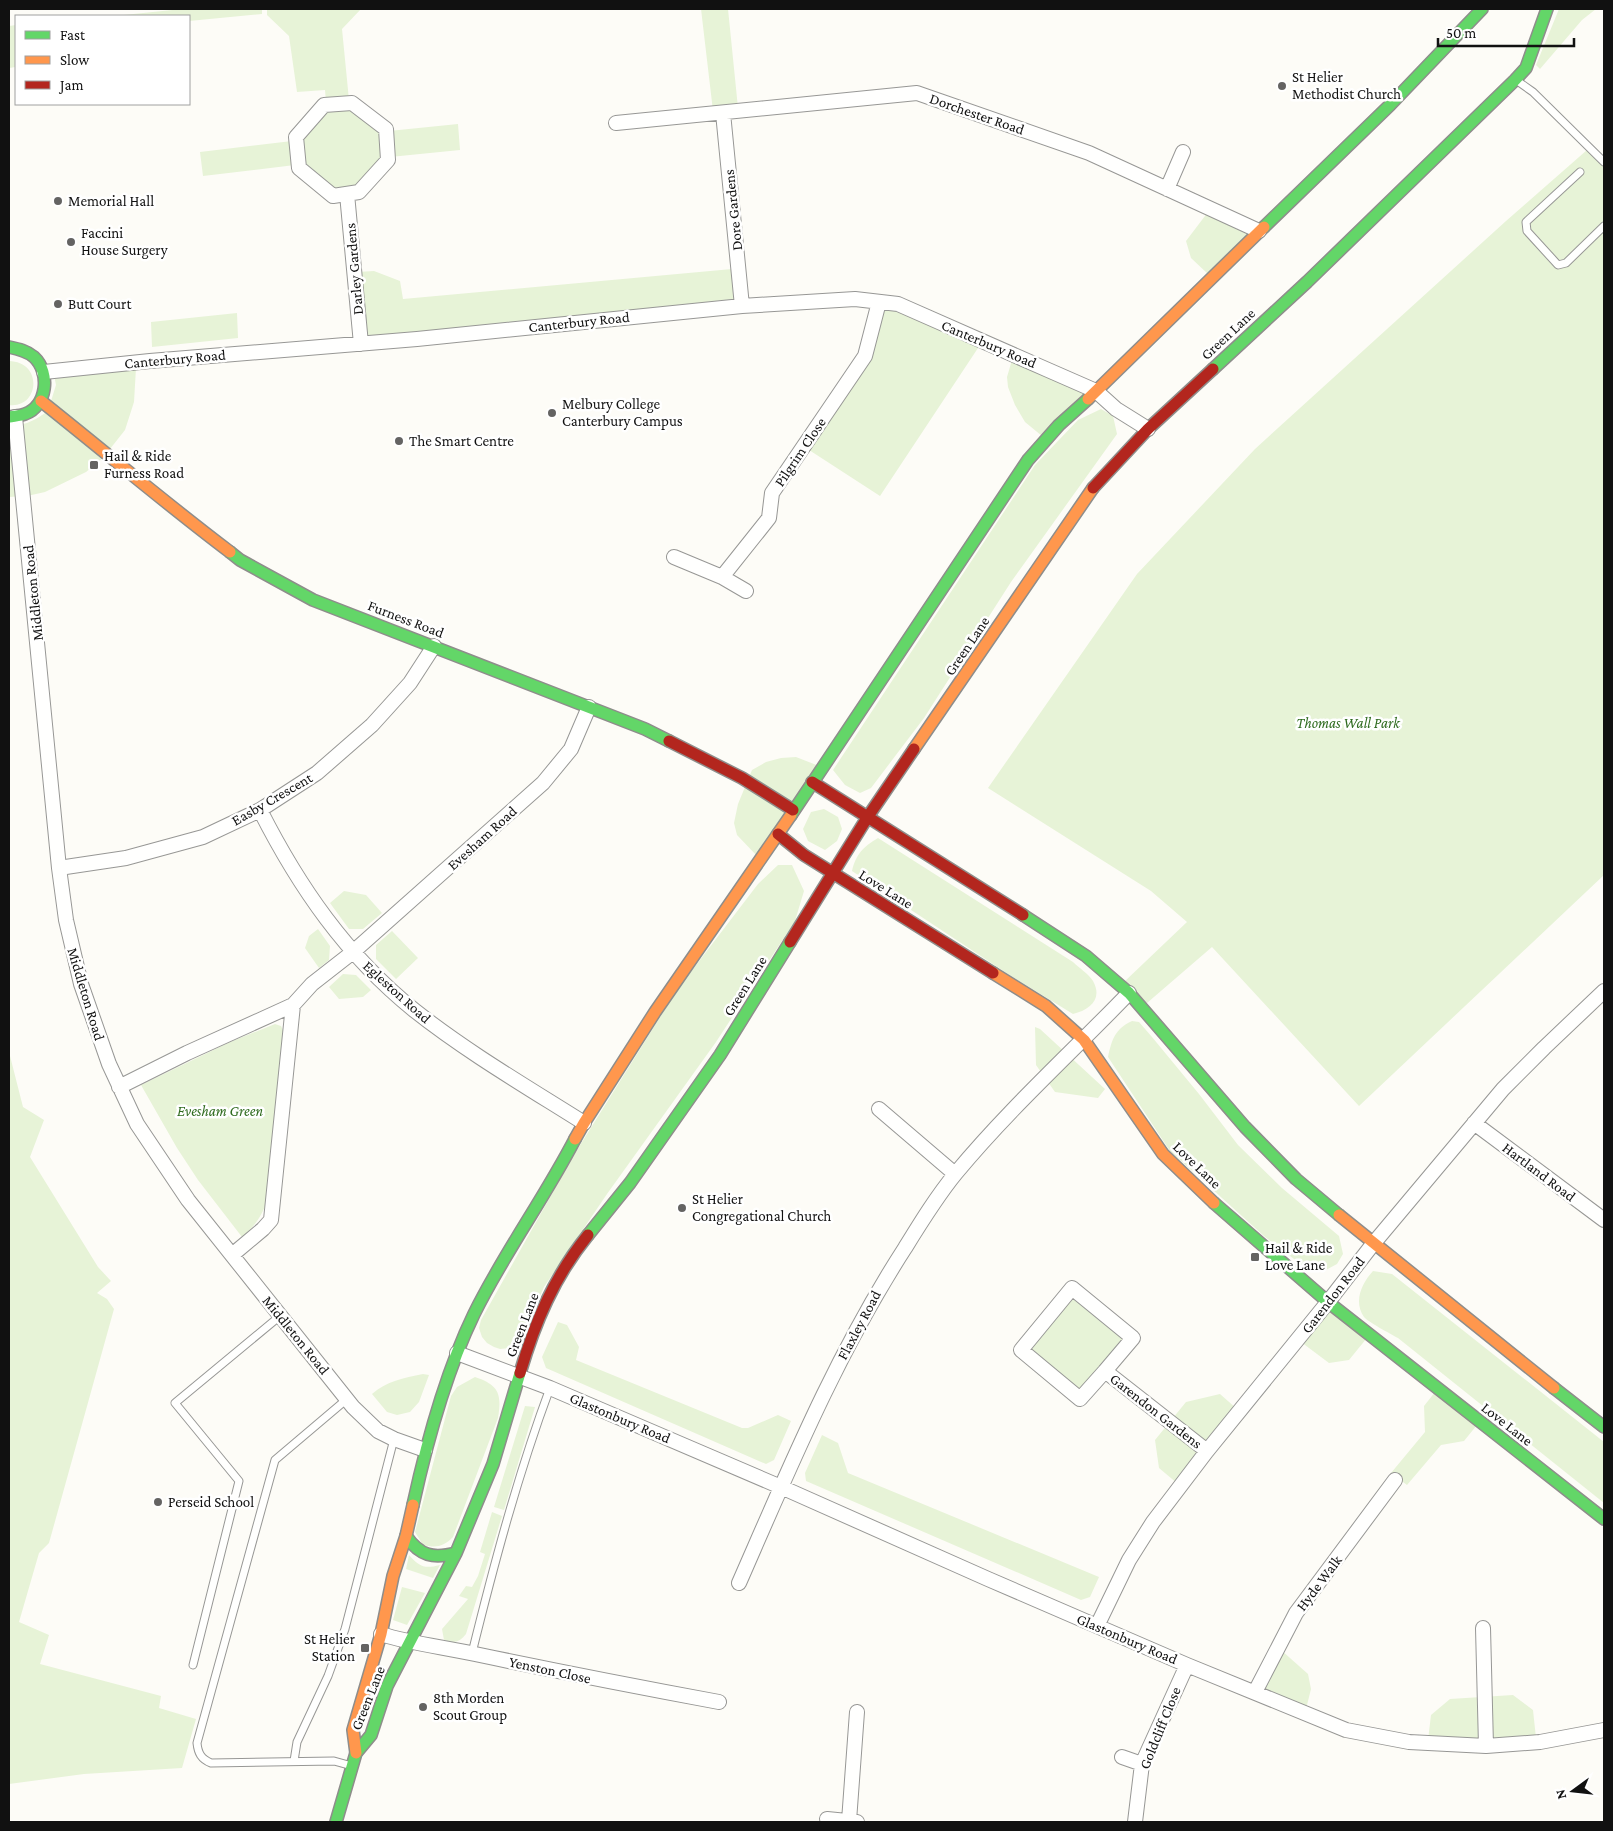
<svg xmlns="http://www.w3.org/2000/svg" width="1613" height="1831" font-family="'Crimson Pro',serif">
<rect width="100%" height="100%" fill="#fdfcf7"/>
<path fill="#e7f3d7" d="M182,9H262V14L189,21V16H114Z
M267,9H361L342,29L349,100L326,102L325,90L297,92L289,36L267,15Z
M701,9H728L738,108L713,111Z
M1559,9H1596L1582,20L1540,69L1536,65Z
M16,25V67L9,68V26Z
M350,103L382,131L384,158L358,190L335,192L303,166L299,138L326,109Z
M458,124L460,150L390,157L389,131Z
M292,141L295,165L203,176L200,152Z
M1587,150L1604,167V875L1359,1106L1212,947L1147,1003L1124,982L1187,922L1151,891L988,788L1137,574L1255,449L1506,221Z
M1208,212L1251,233L1209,275L1191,258L1186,241Z
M732,269L735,299L361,339L357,272L374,271L400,281L403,299Z
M882,307L897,310L980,345L880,496L806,448L869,356Z
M237,313L238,338L152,347L151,322Z
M1012,360L1089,392L1042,436L1025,422L1015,405L1008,387L1007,377Z
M9,361C44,362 39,409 9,405Z
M136,368L134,402L125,430L110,449L51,401L56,385L54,375Z
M1101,409L1113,416L1117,434L1011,582L924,718L871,788L860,793L845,785L833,770L1035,465L1078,420Z
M45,413L104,457L86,472L45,492L27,496L9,497V427C23,425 33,422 45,413Z
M796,757L819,766L758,857L737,835L734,823L738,804L752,770L766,762L781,758Z
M824,809L838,817L842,829L837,841L825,850L808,841L803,829L811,812Z
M878,838L1073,962C1079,968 1089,974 1093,981C1103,999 1090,1010 1073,1014L1008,974L852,871C856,854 863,847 878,838Z
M778,865H792L804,891L795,921L716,1042L607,1194L544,1287L521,1340L511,1348L500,1349L494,1347L487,1343L482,1337L479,1328L481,1320L572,1158L677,990L758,884Z
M344,891L366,895L382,913L363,929H349L330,903Z
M318,929L330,946L329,960L319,968L305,948L309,936Z
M392,931L418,958L396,979L376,959V945Z
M343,974L356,975L371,990L363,997L339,999L329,987Z
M1132,1021L1139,1022L1152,1037L1199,1094L1238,1145L1282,1188L1339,1236L1343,1254L1337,1264L1324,1271L1307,1269L1264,1236L1170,1151L1108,1057C1112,1039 1115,1029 1132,1021Z
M275,1024L281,1026L284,1032L269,1194C264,1213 257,1224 242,1237L198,1180L177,1148L141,1085L230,1042Z
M1035,1027L1040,1029L1105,1089L1098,1098L1055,1092L1036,1065Z
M9,1052L23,1107L44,1120L30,1157L98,1267L111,1281L97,1293L107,1299L114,1309L49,1543L39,1553L19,1622L49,1635L40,1664L161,1696L159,1708L196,1719L182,1768L84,1774L9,1784Z
M1373,1271L1392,1274L1604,1442V1503L1398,1338C1391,1334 1368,1322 1364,1317C1353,1301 1362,1283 1373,1271Z
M1074,1293L1126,1339L1079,1394L1027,1349Z
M1331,1302L1371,1333L1349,1360L1329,1363L1301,1342Z
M558,1322L567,1325L579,1347L576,1360L742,1428H748L778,1415L791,1421L774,1460L766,1464L546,1368L542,1357Z
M423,1374L429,1375L419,1402L410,1412L397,1415L387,1412L372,1394C387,1381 403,1378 423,1374Z
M475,1377C499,1385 502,1394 498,1418L453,1537C443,1547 436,1548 423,1545L415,1532L451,1396L457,1387Z
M1439,1387L1481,1420L1464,1441L1441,1445L1407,1485L1391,1473L1425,1432L1424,1406Z
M1220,1394L1237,1409L1178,1484L1159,1468L1155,1440L1186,1402Z
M525,1406L535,1407L504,1510L494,1507Z
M822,1435L838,1443L848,1473L1099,1577L1090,1597L1081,1600L806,1481L805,1473Z
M492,1512L502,1516L466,1634C460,1642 454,1644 444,1640L442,1629L468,1599L459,1596L466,1586L472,1587L478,1576L485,1554L480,1552Z
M409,1555C420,1567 424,1569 440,1565L433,1578L406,1569Z
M402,1587L425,1593L407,1625L393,1620Z
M1281,1650L1308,1674L1311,1689L1306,1709L1259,1691Z
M1513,1695L1533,1710L1536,1738L1428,1740L1431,1715L1450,1699Z"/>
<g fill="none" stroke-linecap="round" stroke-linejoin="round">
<g stroke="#979795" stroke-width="9">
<path id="lane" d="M1516,80L1533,92L1604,162
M1580,172L1526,222L1527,231L1558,265L1566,263L1604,226
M347,1399L275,1460L197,1743C198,1753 201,1759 211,1763L334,1761L352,1766
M472,1653C494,1564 518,1474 550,1388
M193,1665L239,1481L175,1403L280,1316
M294,1761L297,1742L328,1676L345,1629L394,1439"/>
</g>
<g stroke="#979795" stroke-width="16">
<path id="street" d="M352,103L386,129L388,160L359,192L333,196L299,168L296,137L324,105Z
M723,113L742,306
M616,123L917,93L1089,153L1259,231
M1167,189L1183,152
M347,194L361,344
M44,372L150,361L417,339L742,306L855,299L898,304L1048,370L1096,391L1116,409L1148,429
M15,417L59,868L66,920L81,984L109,1064L137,1124L188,1200L353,1407L378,1431L394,1439L425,1450
M674,557L722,577L769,518L772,493L865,356L879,302
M722,577L746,591
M260,810C299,887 346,955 414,1010C467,1052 527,1087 584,1123
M59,868L126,858L203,837L260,810L317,773L372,725L410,683L434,646
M119,1087L187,1053L293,1005L312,984L353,952L543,783L571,749L589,707
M879,1109L955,1174
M1474,1123L1604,1220
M232,1255L263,1229L271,1220L293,1005
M457,1353L550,1388L781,1487L988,1579L1187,1665L1346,1730L1409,1742L1486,1746L1540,1742L1604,1730
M1105,1371L1133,1338L1072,1288L1021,1350L1080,1399L1105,1371L1207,1451
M739,1583C789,1469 837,1353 905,1248C921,1222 937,1196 956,1173C1009,1109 1071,1053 1129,993
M1097,1626L1129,1560L1153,1522L1207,1451L1328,1302L1373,1244L1503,1089L1544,1048L1604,991
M1483,1628L1486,1746
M381,1634C412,1644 444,1647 475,1654C556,1671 638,1687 719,1702
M1255,1692L1296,1613L1395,1480
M1122,1757L1142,1764
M827,1819L857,1822
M849,1821L857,1712
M1135,1822L1142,1764L1187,1665"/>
</g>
<g stroke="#8e8d8b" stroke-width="14">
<path id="fast" d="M1264,227L1390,105L1482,9
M9,347C19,349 27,351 34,357C51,373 47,406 25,414C20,416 14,416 9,417
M1213,369L1307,282L1515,80L1526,68L1547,9
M230,552L240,560L313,600L645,729L669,741
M791,815L1028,460L1059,425L1088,399
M1023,915L1086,956L1129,993L1245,1127L1296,1179L1339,1215
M1214,1203L1328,1302L1604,1519
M588,1235L630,1183L720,1055L790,942
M1554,1388L1604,1427
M413,1505C427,1441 445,1374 474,1314C504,1253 544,1199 575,1139
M406,1536C420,1556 433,1559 456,1553
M336,1822L356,1753L371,1735L387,1686L456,1553L493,1464L520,1373"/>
</g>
<g stroke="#8e8d8b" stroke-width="14">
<path id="slow" d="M1088,399L1264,227
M41,401C104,451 165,503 230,552
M914,749L1093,488
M993,973L1046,1006L1084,1040L1163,1154L1214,1203
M575,1139L584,1123L655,1012L791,815
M1339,1215L1554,1388
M356,1753L353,1730L381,1634L393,1576L406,1536L413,1505"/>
</g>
<g stroke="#8e8d8b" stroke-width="14">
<path id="jam" d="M1093,488L1148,429L1213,369
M669,741L742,778L793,810
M812,782L1023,915
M778,834L804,855L993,973
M790,942L867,818L914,749
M520,1373C535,1322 554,1277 588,1235"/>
</g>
<use href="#lane" stroke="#fffffe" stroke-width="7"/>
<use href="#street" stroke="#fffffe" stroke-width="14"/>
<use href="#fast" stroke="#63d668" stroke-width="11"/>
<use href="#slow" stroke="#ff974d" stroke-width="11"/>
<use href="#jam" stroke="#b3261e" stroke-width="11"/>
</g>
<g fill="#646362" stroke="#fff" stroke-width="2">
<circle cx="1282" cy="86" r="5"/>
<circle cx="58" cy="201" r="5"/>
<circle cx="71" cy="242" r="5"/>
<circle cx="58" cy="304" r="5"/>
<circle cx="552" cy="413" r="5"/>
<circle cx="399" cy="441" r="5"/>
<rect x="89" y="460" width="10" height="10" rx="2.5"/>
<circle cx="682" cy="1208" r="5"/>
<rect x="1250" y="1252" width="10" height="10" rx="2.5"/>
<circle cx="158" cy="1502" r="5"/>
<rect x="360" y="1643" width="10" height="10" rx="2.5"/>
<circle cx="423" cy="1707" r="5"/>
</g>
<g text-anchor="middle" stroke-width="5" stroke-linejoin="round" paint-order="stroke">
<g font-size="15" fill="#111" stroke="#fff" text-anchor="start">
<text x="1292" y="82">St Helier<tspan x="1292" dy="17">Methodist Church</tspan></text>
<text x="68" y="206">Memorial Hall</text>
<text x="81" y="238">Faccini<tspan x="81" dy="17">House Surgery</tspan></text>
<text x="68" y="309">Butt Court</text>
<text x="562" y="409">Melbury College<tspan x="562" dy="17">Canterbury Campus</tspan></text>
<text x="409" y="446">The Smart Centre</text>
<text x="104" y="461">Hail &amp; Ride<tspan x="104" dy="17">Furness Road</tspan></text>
<text x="692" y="1204">St Helier<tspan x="692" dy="17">Congregational Church</tspan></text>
<text x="1265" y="1253">Hail &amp; Ride<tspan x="1265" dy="17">Love Lane</tspan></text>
<text x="168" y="1507">Perseid School</text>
<text x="355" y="1644" text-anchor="end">St Helier<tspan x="355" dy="17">Station</tspan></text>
<text x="433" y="1703">8th Morden<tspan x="433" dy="17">Scout Group</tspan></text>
</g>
<g font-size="15" fill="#111" stroke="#fff">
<text transform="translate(977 114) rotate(19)" y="5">Dorchester Road</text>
<text transform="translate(733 210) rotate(-96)" y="5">Dore Gardens</text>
<text transform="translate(354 269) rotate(-95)" y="5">Darley Gardens</text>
<text transform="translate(579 322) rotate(-6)" y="5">Canterbury Road</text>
<text transform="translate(1228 334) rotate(-43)" y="5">Green Lane</text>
<text transform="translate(989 344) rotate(23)" y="5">Canterbury Road</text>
<text transform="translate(175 359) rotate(-5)" y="5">Canterbury Road</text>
<text transform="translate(800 452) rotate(-56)" y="5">Pilgrim Close</text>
<text transform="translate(33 593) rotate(-96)" y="5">Middleton Road</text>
<text transform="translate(406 619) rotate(21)" y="5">Furness Road</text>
<text transform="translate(967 646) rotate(-56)" y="5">Green Lane</text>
<text transform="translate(272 799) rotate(-30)" y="5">Easby Crescent</text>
<text transform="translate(482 838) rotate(-42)" y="5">Evesham Road</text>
<text transform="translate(886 889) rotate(32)" y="5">Love Lane</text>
<text transform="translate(745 986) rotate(-58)" y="5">Green Lane</text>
<text transform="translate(397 992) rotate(42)" y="5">Egleston Road</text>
<text transform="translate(86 994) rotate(73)" y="5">Middleton Road</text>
<text transform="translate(1197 1165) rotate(44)" y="5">Love Lane</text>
<text transform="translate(1539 1172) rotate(37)" y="5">Hartland Road</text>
<text transform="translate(1333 1295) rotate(-52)" y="5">Garendon Road</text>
<text transform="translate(522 1325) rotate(-69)" y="5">Green Lane</text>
<text transform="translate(859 1325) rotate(-62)" y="5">Flaxley Road</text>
<text transform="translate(296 1335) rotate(51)" y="5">Middleton Road</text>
<text transform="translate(1156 1411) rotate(38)" y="5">Garendon Gardens</text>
<text transform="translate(620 1418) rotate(23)" y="5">Glastonbury Road</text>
<text transform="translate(1507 1424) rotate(38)" y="5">Love Lane</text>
<text transform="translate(1319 1583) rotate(-53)" y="5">Hyde Walk</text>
<text transform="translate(1127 1639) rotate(23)" y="5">Glastonbury Road</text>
<text transform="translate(550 1670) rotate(12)" y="5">Yenston Close</text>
<text transform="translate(368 1698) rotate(-68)" y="5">Green Lane</text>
<text transform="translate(1160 1728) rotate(-68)" y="5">Goldcliff Close</text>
</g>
<g font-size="15" font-style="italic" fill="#2f6b1f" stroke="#fff">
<text x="1348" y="728">Thomas Wall Park</text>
<text x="220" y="1116">Evesham Green</text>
</g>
</g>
<rect width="1613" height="1831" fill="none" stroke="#111111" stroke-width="20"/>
<rect x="15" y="15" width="175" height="90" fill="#ffffff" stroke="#a0a0a0"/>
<rect x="25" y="31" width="25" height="8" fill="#63d668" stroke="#a0a0a0"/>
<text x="60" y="40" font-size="15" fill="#111111">Fast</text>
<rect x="25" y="56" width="25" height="8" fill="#ff974d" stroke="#a0a0a0"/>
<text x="60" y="65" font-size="15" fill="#111111">Slow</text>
<rect x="25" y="81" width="25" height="8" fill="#b3261e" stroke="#a0a0a0"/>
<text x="60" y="90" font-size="15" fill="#111111">Jam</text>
<g transform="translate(1573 1791) rotate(255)" stroke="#ffffff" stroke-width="4" paint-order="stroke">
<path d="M0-4L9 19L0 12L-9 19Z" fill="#111111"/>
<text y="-8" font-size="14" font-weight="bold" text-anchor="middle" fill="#111111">N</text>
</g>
<path d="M1438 38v8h136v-8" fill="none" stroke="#111111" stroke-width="2.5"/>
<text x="1446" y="38" font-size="15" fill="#111111" stroke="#ffffff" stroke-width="4" paint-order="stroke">50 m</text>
</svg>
